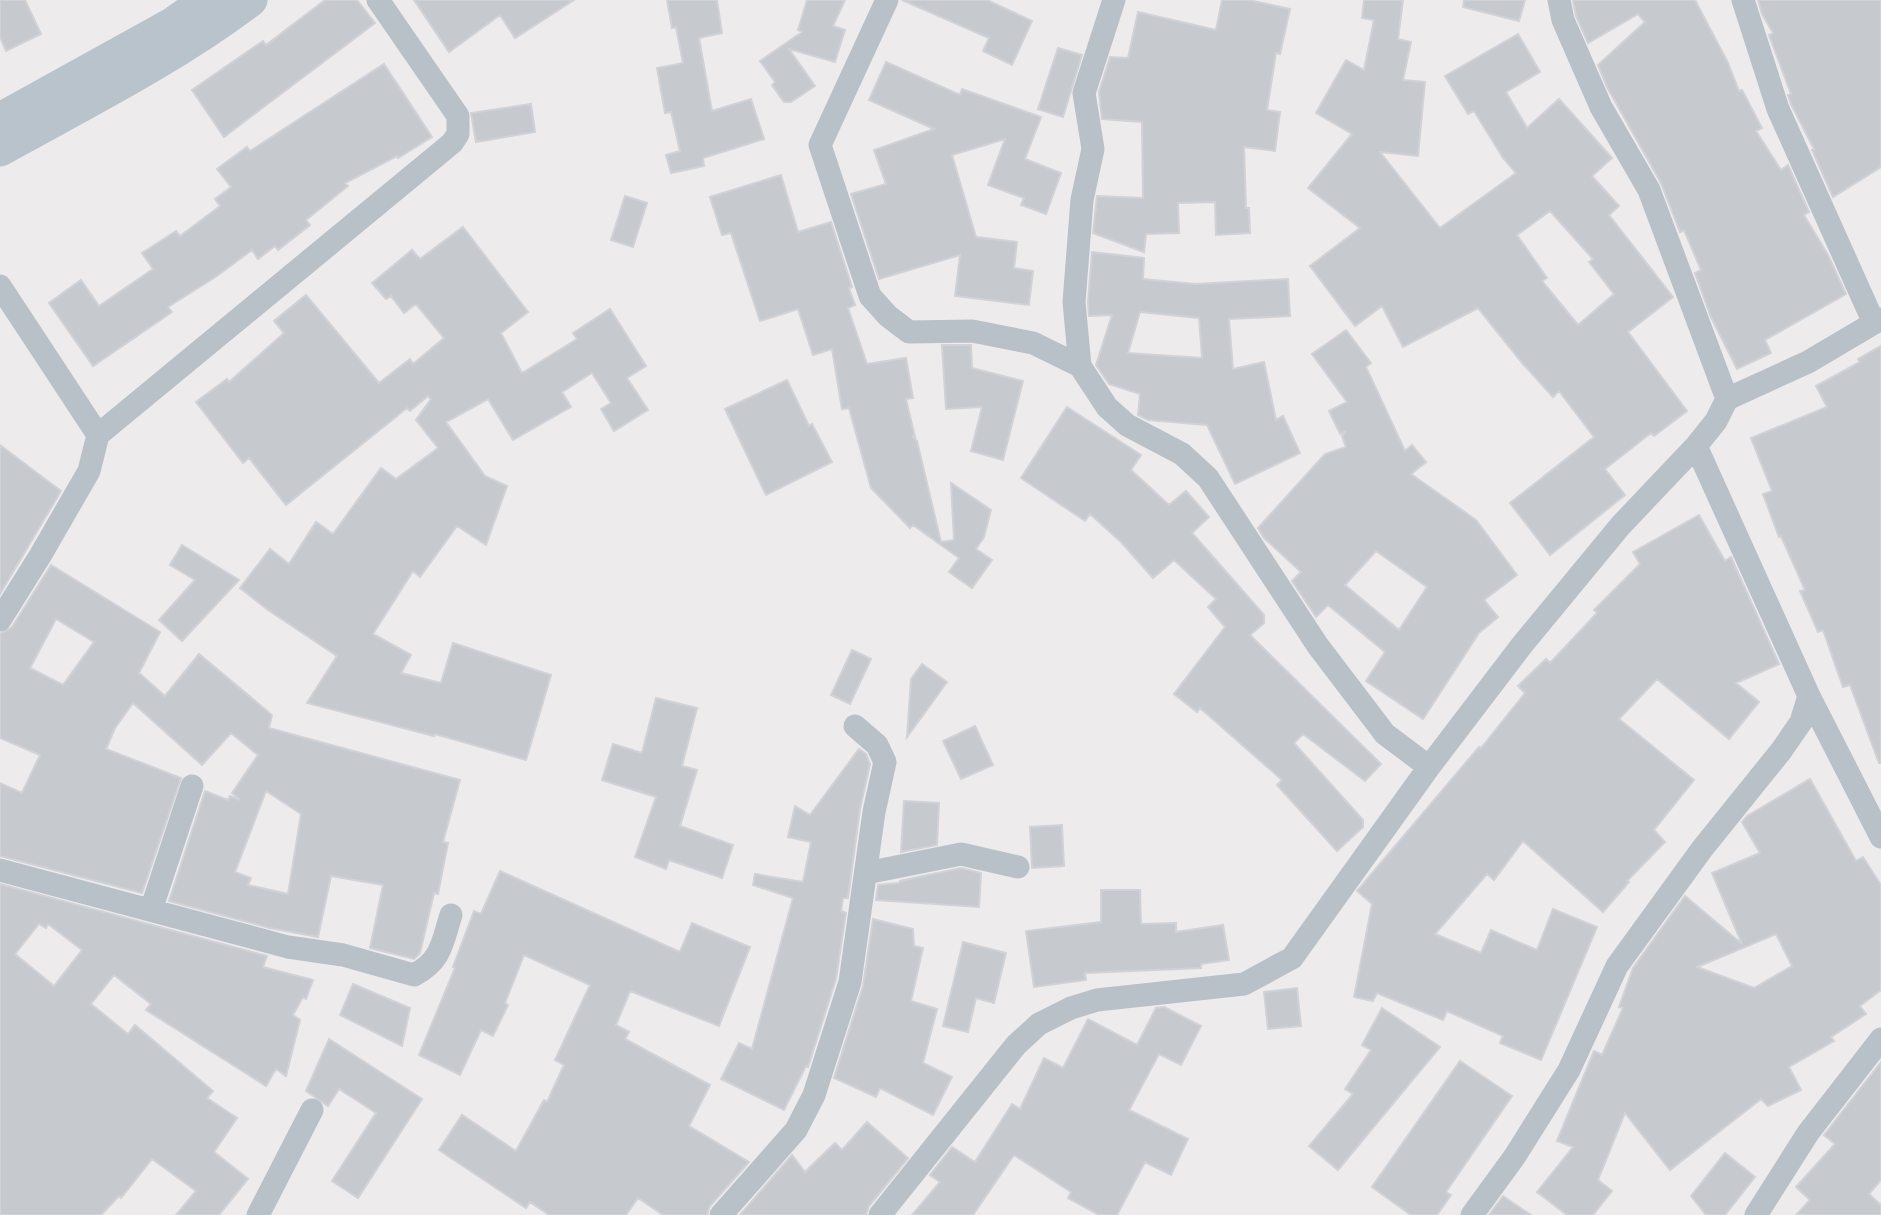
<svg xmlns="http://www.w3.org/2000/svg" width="1881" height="1215" font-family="'Work Sans',sans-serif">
<rect width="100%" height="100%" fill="#eeebec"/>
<path fill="#c6c9ce" stroke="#d0d2d7" stroke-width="2" fill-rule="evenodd" d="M0,0H25L41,34L6,51L0,37Z
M325,0H357L375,23L224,137L192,90L263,41L266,45Z
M414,0H574L515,38L500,15L449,52Z
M667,0H717L722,33L699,38L712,111L751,99L764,139L703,158L704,166L671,173L666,155L680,151L671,112L665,113L657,68L683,63L676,27L672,28Z
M807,0H845L833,26L845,30L835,62L789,49L815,86L791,102H784L772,85L775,82L760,61L802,32L798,30Z
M902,0H987L1032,21L1012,65L983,51L989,38Z
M1222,0H1249L1290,9L1280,54L1276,53L1267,110L1280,112L1275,151L1244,147L1246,208H1249L1250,233L1216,235L1215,202L1178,203L1179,233L1146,234L1144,252L1093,233L1097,196L1143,198L1142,122L1102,119L1099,92L1110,57L1128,58L1138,12L1216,30Z
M1364,0H1403L1398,39L1411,42L1403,80L1425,82L1418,156L1380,152L1440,228L1516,173L1503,158L1474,111L1468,114L1445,76L1518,34L1540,72L1506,92L1527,128L1559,99L1612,158L1592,176L1619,206L1609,215L1673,297L1628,332L1687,411L1654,436L1651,433L1605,469L1625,495L1550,555L1510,503L1594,437L1559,391L1553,397L1523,364L1478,308L1403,347L1382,306L1355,326L1310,266L1360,228L1308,188L1352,134L1316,113L1346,60L1364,70L1374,20L1362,18ZM1550,211L1593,259L1589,262L1614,294L1578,325L1542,281L1547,278L1517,235Z
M1464,0H1525L1519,21L1463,7Z
M1573,0H1695L1728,63L1739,91L1742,90L1762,128L1756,131L1781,170L1788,165L1809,212L1804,215L1828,255L1846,294L1765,340L1771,353L1737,369L1711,317L1695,273L1701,270L1684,230L1680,232L1661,183L1607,87L1598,65L1645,22L1638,14L1588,43L1576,16Z
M1758,0H1881V167L1833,197L1812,150L1814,149L1791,104L1788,95L1791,94L1769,35L1773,33L1762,14Z
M1058,48L1082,55L1063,117L1038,109Z
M886,62L960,95L962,89L1041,117L1025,159L1061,173L1046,214L1021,205L1024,198L988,185L1005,139L952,155L976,237L1017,242L1014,268L1033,271L1029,305L955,296L960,255L879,279L851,194L886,184L874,150L934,129L869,100Z
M384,64L432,137L398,158L397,156L345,183L348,186L306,220L310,225L278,250L275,246L258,259L252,250L217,276L168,307L172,312L93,366L49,303L81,280L99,306L153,269L142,253L176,231L180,236L220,206L215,199L231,187L217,169L247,147L250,151Z
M531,104L535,132L476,142L471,113Z
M781,175L798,232L831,222L852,287L849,288L855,305L848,308L867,364L906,358L913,398L906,399L915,437L912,436L917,441L941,542L954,540L951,483L991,510L984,537L976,549L992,560L972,588L949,572L959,558L913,525L910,528L871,488L849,408L842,409L832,349L813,355L798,309L760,321L731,233L722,235L710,197Z
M625,196L647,203L633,247L611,240Z
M463,227L528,312L501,333L522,373L577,339L573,333L610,309L646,366L627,378L648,410L614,431L601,409L611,403L592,373L562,392L571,407L513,440L488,399L446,422L485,476L507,486L486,545L457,526L420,577L413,571L373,634L411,655L401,673L441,683L453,643L551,675L526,760L435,734L434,736L307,703L337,656L268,610L240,588L270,549L289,564L316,522L333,534L381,468L396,479L438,448L416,420L431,399L428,396L410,411L407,408L286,505L249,458L243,463L196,402L227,379L229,382L284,333L274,321L306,295L379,383L410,359L413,364L444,338L416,304L404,313L391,296L386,299L372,283L412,250L420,259Z
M1092,252L1144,258L1143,279L1195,284L1288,279L1290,316L1229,319L1233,369L1264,362L1276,420L1283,416L1300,453L1235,484L1207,425L1148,420L1138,415L1140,394L1109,384L1096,365L1112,315L1089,316L1088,302ZM1140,312L1199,318L1202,358L1128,353Z
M1346,330L1371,363L1366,367L1405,451L1412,445L1426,462L1411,474L1476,520L1517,575L1484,600L1498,617L1479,633L1423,719L1366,681L1385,652L1328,605L1316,617L1292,581L1301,572L1264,538L1258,528L1325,454L1346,447L1342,436L1346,431L1340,434L1329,411L1347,402L1312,354ZM1376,551L1427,587L1399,630L1345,585Z
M942,345H971L972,368L1023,381L1003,460L971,451L982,407L946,409Z
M1881,346V763H1879L1850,685L1843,687L1823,630L1818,632L1800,591L1805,590L1781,536L1779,537L1763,494L1772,491L1751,438L1827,407L1816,386L1860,362L1858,359Z
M787,380L809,426L812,424L832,462L766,495L725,409Z
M1067,407L1141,455L1131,470L1169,505L1186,491L1209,517L1192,533L1264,615V623L1250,635L1381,764L1365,781L1303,734L1294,743L1363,820V827L1337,851L1277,785L1282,780L1200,708L1197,712L1174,694L1225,627L1208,607L1216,599L1174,560L1153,578L1121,542L1090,514L1085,521L1021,478Z
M0,445L61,491L0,594Z
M1699,515L1725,561L1731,557L1779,664L1736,683L1759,702L1729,739L1657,679L1619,719L1694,780L1654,830L1665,842L1627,881L1629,882L1603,912L1523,841L1494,880L1487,874L1435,934L1481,953L1491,930L1537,950L1553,909L1597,927L1541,1060L1500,1043L1503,1036L1447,1011L1443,1020L1377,993L1373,1001L1354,997L1372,904L1357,891L1479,747L1481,748L1525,693L1518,686L1546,659L1550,663L1597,613L1594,610L1640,564L1633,552Z
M182,545L239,580L182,641L159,620L195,580L170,565Z
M51,565L160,632L139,673L165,696L199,654L272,715L269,728L460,780L443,842L448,843L438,894L434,893L420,953L414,959L370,948L383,885L331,876L318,937L270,928L169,901L205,791L228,800L230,796L240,800L232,793L258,755L231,733L202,765L133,703L115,728L106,749L181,778L142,893L0,856V783L22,793L40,755L0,738V634L12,627ZM56,619L94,642L63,685L30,668ZM266,791L301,814L288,894L248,885L251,878L235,872Z
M852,650L871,659L850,704L831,695Z
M922,664L947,682L907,737L911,679Z
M656,698L697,708L682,766L697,770L680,826L733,845L722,878L669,860L666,869L635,857L656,797L602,780L613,744L642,753Z
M975,726L993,765L961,779L943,741Z
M859,749L866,754L870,764L860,809L848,898H843L841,911L846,913L836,979L808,1067L806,1066L784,1110L721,1079L739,1043L752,1049L793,898L753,885L755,874L803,882L811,842L788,837L795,806L810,815Z
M1810,779L1856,861L1863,857L1881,885V990L1860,1006L1866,1014L1831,1037L1834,1041L1789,1067L1801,1090L1768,1106L1761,1099L1670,1170L1625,1113L1598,1180L1612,1191L1593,1215H1567L1537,1192L1573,1147L1557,1141L1594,1051L1602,1055L1623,1008L1619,1007L1633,968L1685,896L1742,944L1712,873L1760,853L1742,822L1747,816ZM1776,934L1792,966L1754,988L1697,967Z
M904,801L939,803L937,845L901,852Z
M1062,825L1064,866L1032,868L1030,827Z
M961,868L981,873L979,907L876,900L878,885L899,883L900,881Z
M500,871L680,952L692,923L750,947L719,1026L630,991L616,1025L629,1032L625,1039L710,1085L689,1126L749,1162L710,1206L707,1215H663L638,1198L626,1215H549L530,1202L526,1208L439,1150L462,1115L516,1151L544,1100L547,1102L564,1065L555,1060L590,985L524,955L505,1003L508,1005L493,1036L481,1030L460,1075L419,1055L455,968L453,967L474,911L481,914Z
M0,884L267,956L263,967L313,980L306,999L303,997L293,1015L300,1020L286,1076L276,1069L266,1086L146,1010L151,1004L114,975L91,1004L128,1034L135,1025L213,1091L207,1098L237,1118L214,1152L248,1179L219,1215H176L196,1191L152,1159L121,1198L119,1196L101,1215H0ZM39,924L46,928L48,924L82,950L54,986L15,954Z
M1101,890H1140L1141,924L1176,923V932L1223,925L1229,960L1201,964V968L1085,973L1086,980L1034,987L1026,931L1101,922Z
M873,919L913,929L914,946L923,948L911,1001L937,1009L923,1063L952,1077L933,1115L880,1088L876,1097L834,1078L863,986Z
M963,942L1006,953L994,1003L976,998L968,1032L943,1026Z
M353,984L410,1008L402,1046L340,1015Z
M1297,988L1301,1026L1268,1029L1264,992Z
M1164,1007L1201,1026L1181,1065L1159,1054L1129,1110L1188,1139L1171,1175L1145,1162L1117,1215H1099L1068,1198L1071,1192L1014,1155L973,1215H912L940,1182L930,1175L952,1147L975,1162L1012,1104L1020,1109L1044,1058L1063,1068L1088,1019L1137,1045L1156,1008Z
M1382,1008L1440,1047L1338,1170L1309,1146L1353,1094L1345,1089L1371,1050L1362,1045Z
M329,1039L422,1099L358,1198L332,1181L376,1113L339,1089L328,1106L306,1091Z
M1460,1061L1512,1096L1446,1192L1451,1195L1437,1215H1411L1372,1187Z
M1881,1062V1180L1869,1194L1881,1205V1215H1796L1810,1200L1796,1187L1835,1144L1824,1135Z
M867,1122L908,1158L869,1206L866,1215H740L792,1155L805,1172L835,1143L842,1150Z
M1725,1153L1755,1177L1725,1215H1706L1691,1196Z
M1503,1196L1531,1215H1489Z"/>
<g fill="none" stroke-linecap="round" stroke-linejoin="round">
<path stroke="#b8c1c7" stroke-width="23" d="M887,0L820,145L870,296L888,316L909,332L972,331L1033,343L1080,366
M1114,0L1084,93L1093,149L1082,200L1074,302L1080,366L1107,407L1127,425L1182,454L1208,478L1318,646L1385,734L1429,767
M1559,0L1563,20L1601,107L1649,190L1727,399
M1743,0L1778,109L1874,323
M0,286L98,435
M1696,446L1809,696L1881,837
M0,620L40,556L89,471L98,435L452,143L458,134V116L378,0
M0,870L288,947L343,955L414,975C442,960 442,943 451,915
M866,873L961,854L1018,867
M151,910L192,786
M258,1215L312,1110
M721,1215L796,1130L814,1095L850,982L874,812L885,762L877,745L855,726
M880,1215L1016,1045L1039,1024L1071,1008L1097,1000L1244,984L1292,958L1429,767L1522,645L1621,525L1696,446L1716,421L1727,399L1808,362L1881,319
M1472,1215L1515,1156L1569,1070L1617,966L1702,849L1781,751L1801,722L1809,696
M1756,1215L1808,1133L1881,1039"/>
<path stroke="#b8c3cc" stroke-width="33" d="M0,119L172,24L206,0
M0,150C85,103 173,59 251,0"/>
</g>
</svg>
